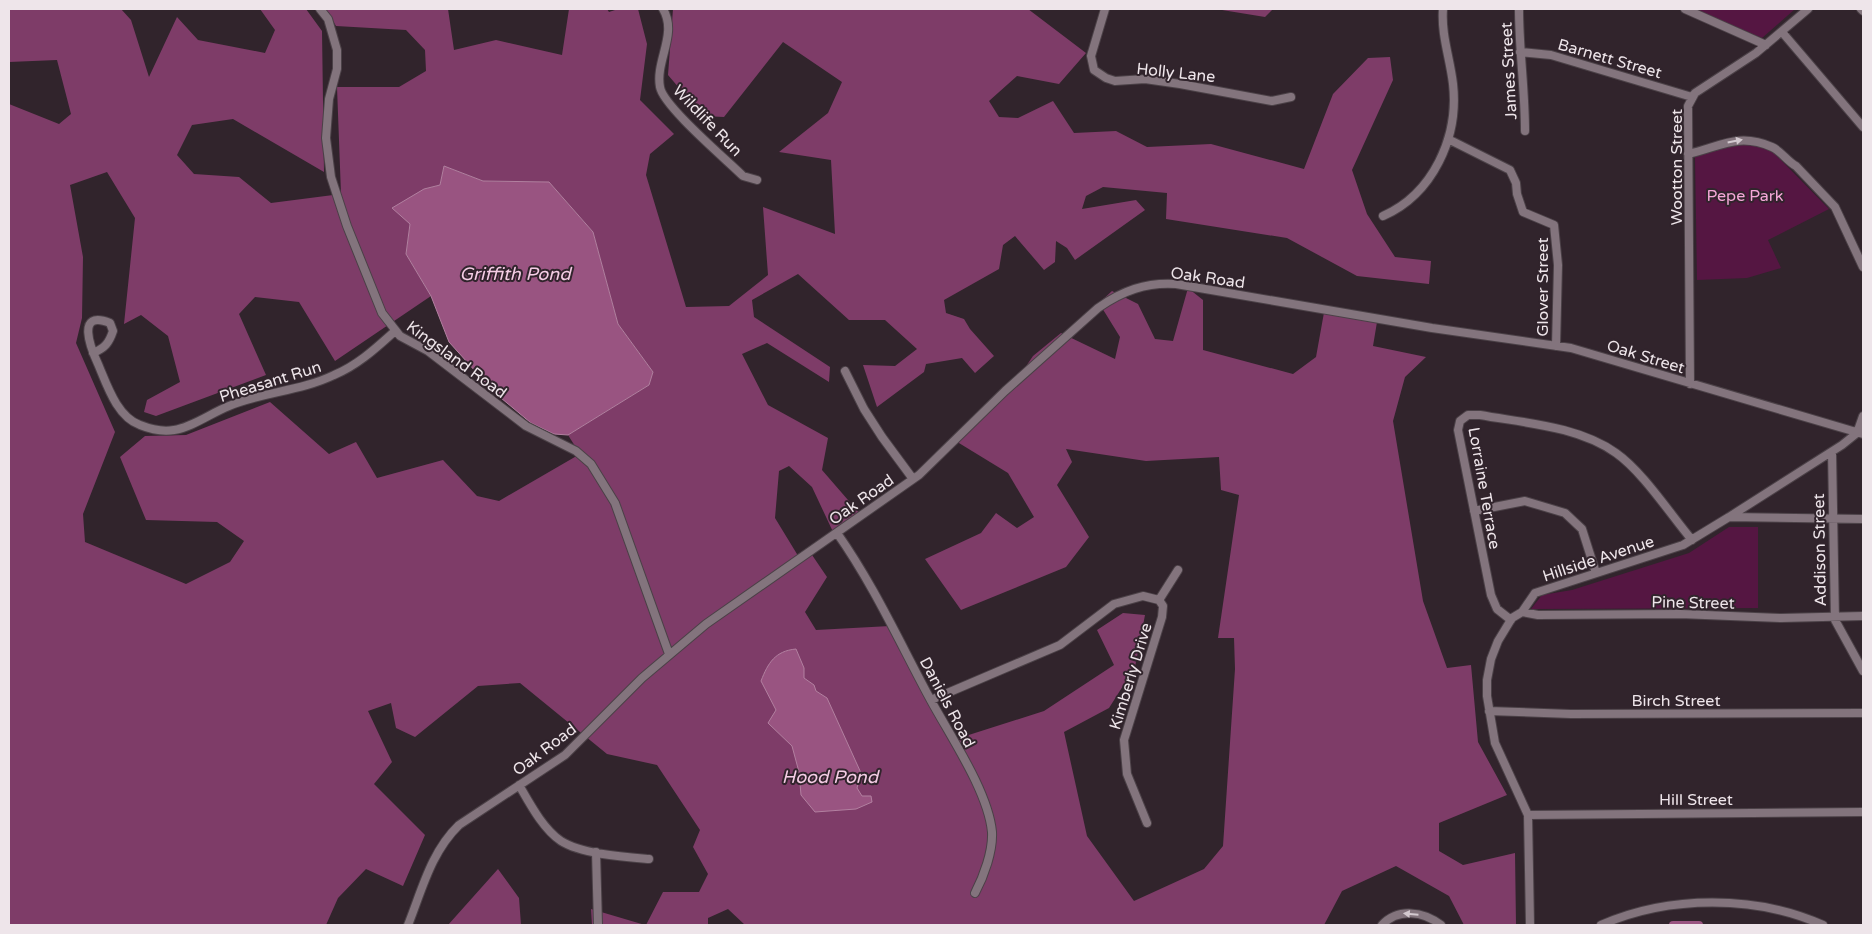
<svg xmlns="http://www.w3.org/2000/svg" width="1872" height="934" font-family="'Varela Round',sans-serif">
<rect width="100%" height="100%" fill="#31242c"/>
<path fill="#551642" d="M1695,9H1795L1762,38Z
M1743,142L1771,150L1829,209L1768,240L1781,268L1747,278L1697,280L1695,157Z
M1729,527H1758V608L1531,609L1542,595L1572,590L1689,553Z"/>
<path fill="#7e3c68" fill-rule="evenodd" d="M9,9H121L131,20L149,77L177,17L198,40L265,53L275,30L260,9H306L322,31L324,172L233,119L192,125L177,155L194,174L239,177L271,203L341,194L337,87H399L426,71L425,50L406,30L336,26L326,9H448L454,50L496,40L562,55L569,9H607L609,12L618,9H638L647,44L640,100L674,134L650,154L646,175L686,307L729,306L768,275L763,207L835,234L831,160L779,152L828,113L842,82L783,42L724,117L703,116L668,75L673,9H1028L1086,53L1059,84L1017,76L989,101L999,117L1018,118L1053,101L1074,133L1116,131L1147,147L1211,144L1304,169L1333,94L1368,58L1390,57L1393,80L1352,170L1367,214L1395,257L1431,261L1429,284L1357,276L1287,238L1166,219L1167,193L1103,187L1086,196L1082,209L1136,200L1145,210L1075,260L1067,248L1056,241L1055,262L1044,270L1015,236L1003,245L999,269L944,300L946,313L964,319L970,329L994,356L975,373L962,358L926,364L924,372L877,407L863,365L895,366L917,349L885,320H849L798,274L752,300L754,317L830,367L829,382L767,343L742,354L768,405L828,438L822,470L861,515L834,534L812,487L789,466L779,471L775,518L800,559L810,552L827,577L805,612L816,630L890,626L953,740L1044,711L1114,665L1097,630L1123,613L1145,615L1135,667L1109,708L1064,732L1087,836L1134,901L1204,869L1223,846L1235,669L1234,638H1218L1239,495L1221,490L1219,457L1146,461L1066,449L1072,462L1057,485L1089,537L1066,567L961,610L925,559L981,533L996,513L1017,528L1034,517L1008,473L954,440L1012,387L1033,356L1061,333L1115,359L1120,337L1099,303L1112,291L1138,304L1155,339L1173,341L1188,288L1203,300V350L1293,374L1316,357L1325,307L1378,316L1373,346L1426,357L1405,377L1393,421L1423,601L1447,668L1471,665L1478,742L1507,795L1439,823V851L1463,865L1515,853L1516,925H1464L1449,896L1396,866L1342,891L1324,925H745L728,909L708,918V925H646L663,892H699L708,874L693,847L700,830L657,765L607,754L520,683L478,686L415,737L396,728L391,703L368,711L392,762L374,784L425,835L403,886L366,869L338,898L326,925H9V104L59,124L71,114L57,60L9,62ZM444,166L483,181L549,182L593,232L618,324L653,372L649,385L568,435L580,454L499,501L477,496L443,460L377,478L356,442L329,454L270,402L186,435L145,436L120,457L146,520L217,522L244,541L230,562L186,584L85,542L83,514L115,432L76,343L82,318L83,257L70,185L107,172L135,218L124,324L141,315L168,336L180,382L147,400L144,412L156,416L266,375L239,314L255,297L299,302L335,361L431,296L406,254L410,224L424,189L440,185Z
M1216,9H1273L1265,17Z
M498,869L519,898L521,925H448Z
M591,909L645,925H592Z"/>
<path fill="#995481" stroke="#b280a0" d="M444,166L483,181L549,182L593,232L618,324L653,372L649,385L568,435L554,434L531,423L495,393L449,342L431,296L406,254L410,224L392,208L424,189L440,185Z
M796,649L804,668V678L814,685L816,691L827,698L861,773L857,788L862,796H871L872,802L856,809L815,812L801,795L799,772L792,746L768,723L776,710L761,681C768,663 775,651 796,649Z"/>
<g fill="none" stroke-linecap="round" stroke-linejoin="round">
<path stroke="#995481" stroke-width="8" d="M1673,925H1699"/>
<g stroke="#4b4147" stroke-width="10">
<path id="minor" d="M320,9L328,19L337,50V69L329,99L326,138L331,177L347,226L382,313L400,336L428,351L526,426L576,451L591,464L615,503L669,654
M663,9C678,34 655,61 660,87C663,106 727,160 743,176L757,180
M1105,9L1091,56L1094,70L1106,78L1115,81L1145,79L1180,84L1272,101L1291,97
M1519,9C1519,50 1525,90 1525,131
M1685,9L1766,45
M1861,9L1863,11
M1782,32L1863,127
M1520,52L1551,55L1692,97
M1448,139L1510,170L1516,183L1517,194L1523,212L1554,225L1558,265L1556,346
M1688,154C1720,147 1738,132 1772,147C1781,151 1787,161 1796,166L1835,207L1863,267
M1383,216C1433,194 1459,137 1453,84C1450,58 1441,35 1443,9
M93,353C105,348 109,343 113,331L110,323C75,309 91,349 98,364C107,385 117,417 140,425C150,429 163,432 174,430C193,427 211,413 229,406C263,392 301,391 334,375C358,365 376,348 395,331
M845,371L864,409L882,437L913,479
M1690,384L1688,106L1695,93L1756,53L1808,9
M1832,452L1835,620L1863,671
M1474,511L1525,501L1565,513L1582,529L1596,573
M1729,517L1842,445L1857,433L1863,416
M837,533C873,584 899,641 928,695C948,733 988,790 992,832C993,851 984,876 975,893
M1159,600L1178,570
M1522,612L1538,615L1680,614L1781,618L1863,616
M1511,620L1497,609L1491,595L1458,430L1460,421L1468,415H1480C1524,423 1578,426 1616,453C1643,472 1670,514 1692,540
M931,700L1060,645L1114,604L1143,596L1159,600
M1489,711L1571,714L1863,713
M519,785C530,804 543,829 561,841C581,854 625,857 649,859
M1528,815L1863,812
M1147,823L1127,774L1124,740L1162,617L1163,606L1159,600
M596,852L598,925
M408,925C422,890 431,852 459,825L565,755L642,678L706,624L919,475L1005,391L1098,308C1122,291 1146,282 1176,284L1432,328L1571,348L1863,434
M1382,925C1398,908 1423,911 1441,925
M1530,925L1528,815L1495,743L1487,696V680L1491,659L1498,641L1512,618L1522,612L1535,593L1683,545L1729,517L1863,519
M1601,925C1669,895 1756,895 1823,925"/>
</g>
<use href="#minor" stroke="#83747d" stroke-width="8"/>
</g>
<defs><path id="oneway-solid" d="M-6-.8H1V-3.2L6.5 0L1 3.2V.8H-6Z" transform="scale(1.25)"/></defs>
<g fill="#d3c9cf">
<use href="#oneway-solid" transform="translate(1735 141) rotate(-11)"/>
<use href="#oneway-solid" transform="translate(1411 914) rotate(-175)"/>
</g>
<g text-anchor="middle" stroke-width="4" stroke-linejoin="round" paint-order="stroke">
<g font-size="16" fill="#eee5ea" stroke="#31242c">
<text transform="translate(1610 58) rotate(16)" y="6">Barnett Street</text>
<text transform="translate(1508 71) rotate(-93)" y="6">James Street</text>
<text transform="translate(1176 72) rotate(6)" y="6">Holly Lane</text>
<text transform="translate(708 120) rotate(46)" y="6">Wildlife Run</text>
<text transform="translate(1676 167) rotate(-90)" y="6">Wootton Street</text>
<text transform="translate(1208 277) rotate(8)" y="6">Oak Road</text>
<text transform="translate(1542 287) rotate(-90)" y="6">Glover Street</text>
<text transform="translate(1646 356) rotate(17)" y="6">Oak Street</text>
<text transform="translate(457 359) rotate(36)" y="6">Kingsland Road</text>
<text transform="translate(270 381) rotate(-17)" y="6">Pheasant Run</text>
<text transform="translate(1485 488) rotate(80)" y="6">Lorraine Terrace</text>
<text transform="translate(861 499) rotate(-35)" y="6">Oak Road</text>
<text transform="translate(1819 550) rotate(-91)" y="6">Addison Street</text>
<text transform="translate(1598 558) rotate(-18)" y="6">Hillside Avenue</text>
<text transform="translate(1693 602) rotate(1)" y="6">Pine Street</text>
<text transform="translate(1130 676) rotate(-73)" y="6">Kimberly Drive</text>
<text x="1676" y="706">Birch Street</text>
<text transform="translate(948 702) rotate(62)" y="6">Daniels Road</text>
<text transform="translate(544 749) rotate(-37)" y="6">Oak Road</text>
<text x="1696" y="805">Hill Street</text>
</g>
<g font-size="16" fill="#f5a7d8" stroke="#31242c">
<text x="1745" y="201">Pepe Park</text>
</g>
<g font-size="18" font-style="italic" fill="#f5cde5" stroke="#31242c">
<text x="515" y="280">Griffith Pond</text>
<text x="830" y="783">Hood Pond</text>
</g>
</g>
<rect width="1872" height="934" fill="none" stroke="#eee5ea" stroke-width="20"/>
</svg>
